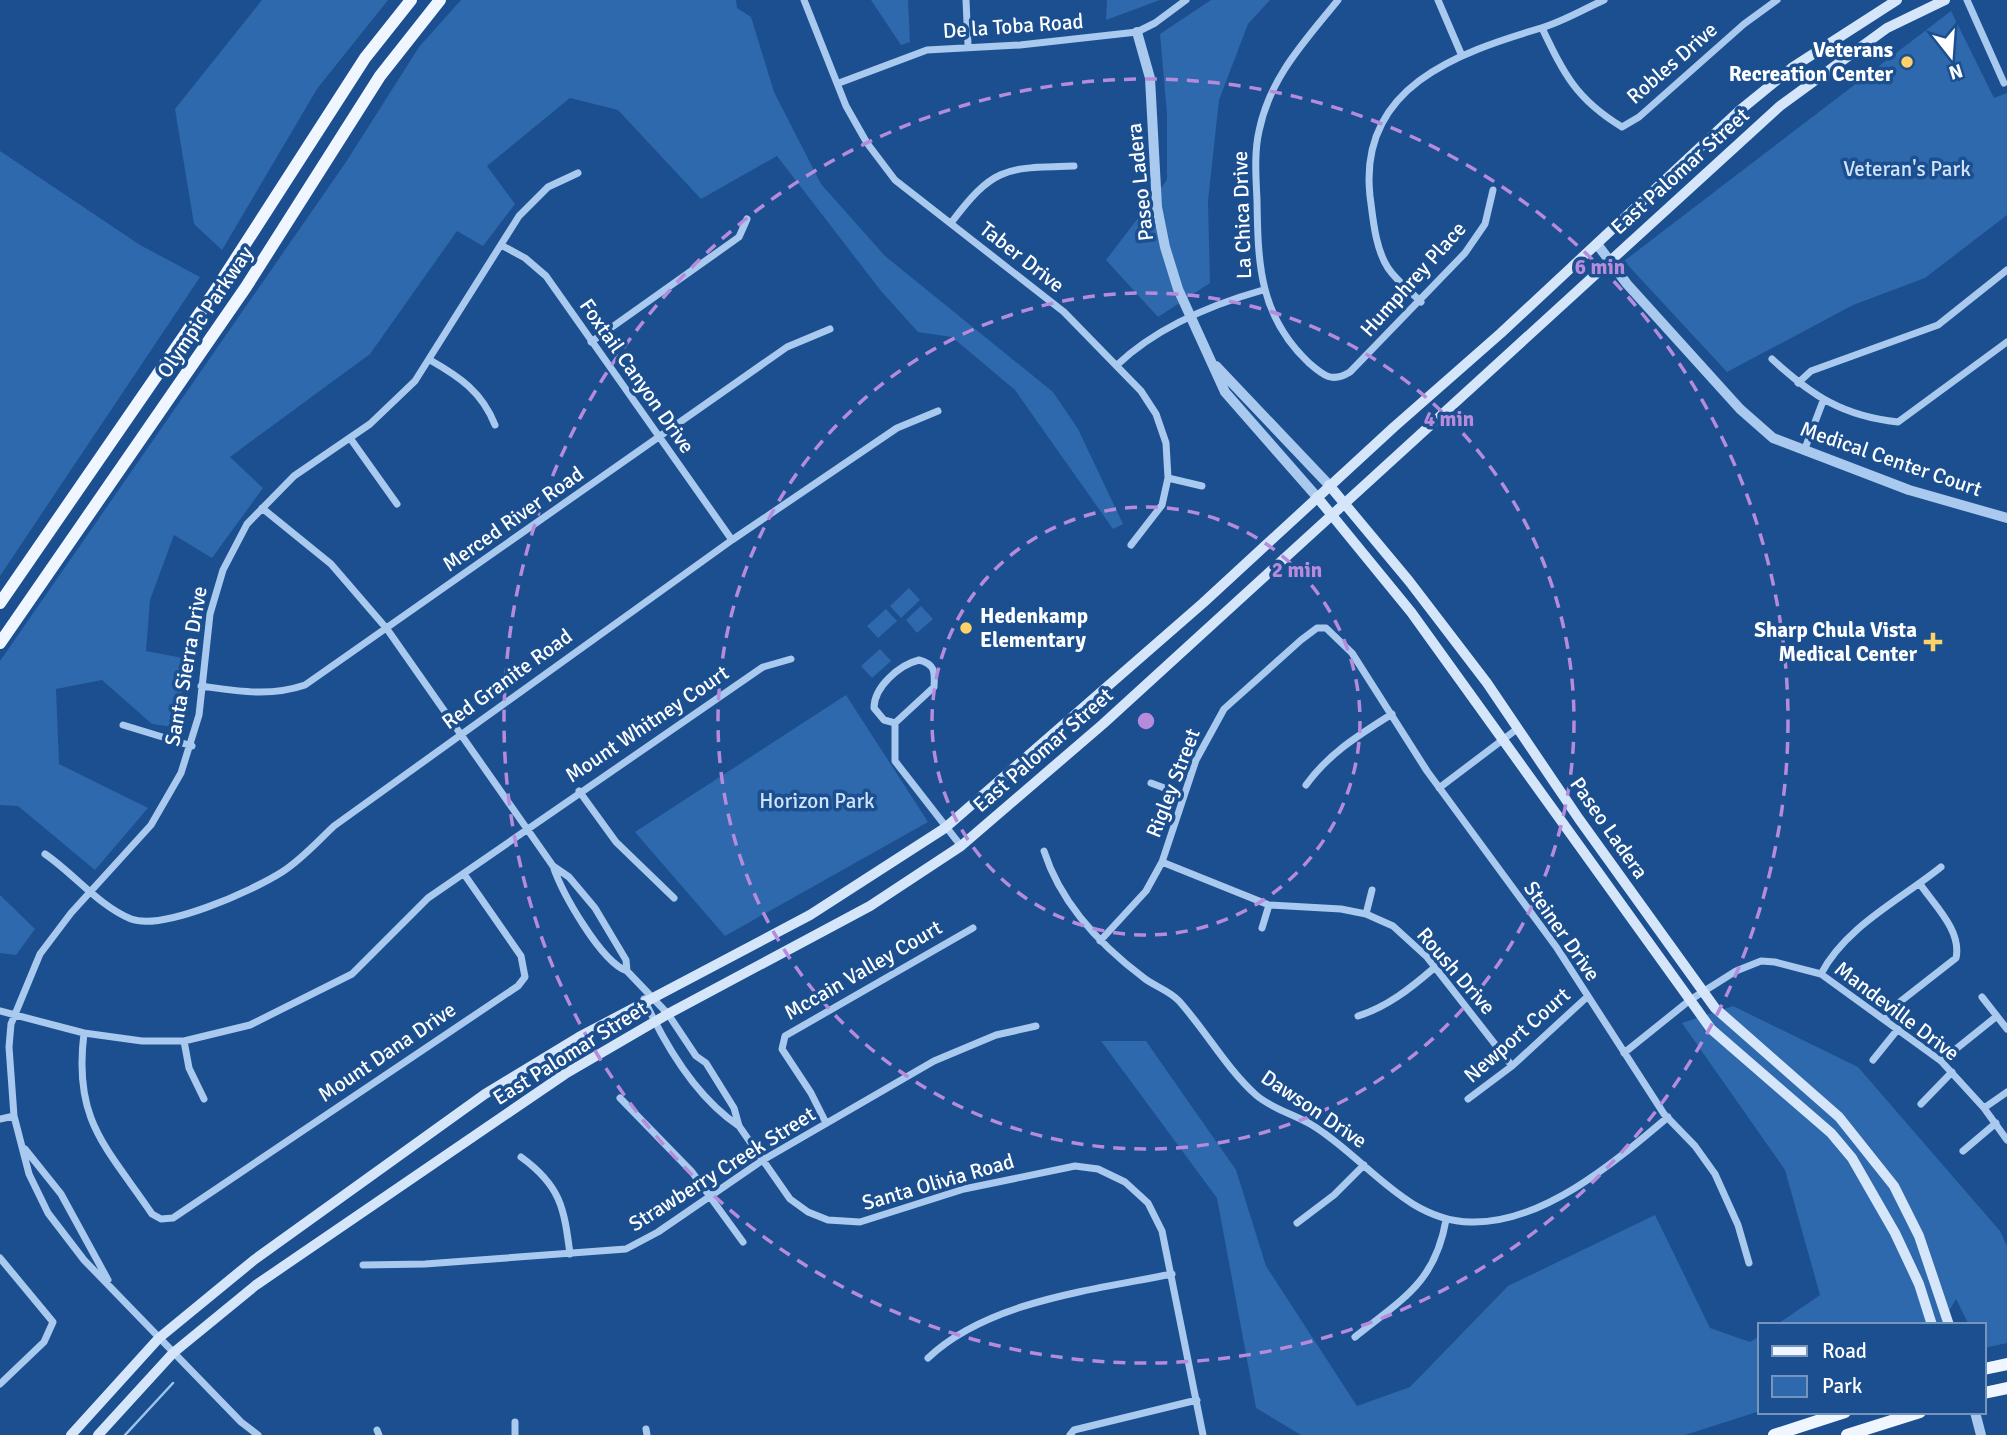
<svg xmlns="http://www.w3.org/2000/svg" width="2007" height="1435" font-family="Signika,sans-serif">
<rect width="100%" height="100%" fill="#1b4f8f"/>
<path fill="#2e69ad" d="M262,0H388L317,89L222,250L194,224L175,109Z
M461,0H736L737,8L751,17L774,92L821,184L885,256L1053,392L1078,429L1123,524L1113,529L1015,390L952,337L918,332L881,291L777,156L701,199L618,110L570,98L487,166L515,204L483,246L457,231L370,354L230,457L263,488L212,558L174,535L150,600L146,651L183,658L180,728L152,724L102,680L56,689L59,764L148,808L95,870L18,806L0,805V661L346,162L419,47Z
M871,0H908L910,42L901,45Z
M1107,0H1160L1106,20Z
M1211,0H1270L1248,24L1219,100L1208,201L1210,283L1158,317L1106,260L1167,180V114L1160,34Z
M1951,11L1994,98L2007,93V215L1925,278L1853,305L1727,372L1624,261Z
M0,151L140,245L200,277L0,576Z
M909,588L920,600L901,618L890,606Z
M921,606L933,619L917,633L906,620Z
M886,609L897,621L878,638L867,626Z
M880,649L891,661L872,678L861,666Z
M846,695L928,822L725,936L635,832Z
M0,895L35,929L16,955L0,953Z
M1733,1006L1858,1067L2000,1231L2007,1246V1343L1984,1348V1325H1969L1956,1299L1941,1325H1776L1820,1295L1785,1170L1682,1023Z
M1101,1041H1146L1236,1170L1266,1266L1357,1406L1410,1387L1508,1286L1655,1215L1710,1328L1750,1342L1760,1336V1411L1685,1435H1301L1256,1408L1217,1198Z"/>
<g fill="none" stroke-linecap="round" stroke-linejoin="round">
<path stroke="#9cc4f0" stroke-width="2.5" d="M125,1435L173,1383"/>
<path stroke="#a9c9ee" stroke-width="7" d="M804,0L846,106L867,143L895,180L1064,312L1141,391L1156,414L1166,443L1168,478L1162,505L1131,545
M966,0L968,45
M1338,0C1305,41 1270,77 1259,131C1254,153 1256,178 1257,200C1258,264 1259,316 1309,363C1324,376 1332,383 1350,372L1465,253L1485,224L1493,190
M1438,0L1462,56
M1967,0L2004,83
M1542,28C1564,74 1576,99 1622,127L1639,117L1744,24L1777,0
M839,83L927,50L1020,45L1137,32L1155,23L1186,0
M951,223C994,166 1005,168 1074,166
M501,245L525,258L546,276L732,540
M1421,302C1410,291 1396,280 1388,268C1375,248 1373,218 1370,196C1358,87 1457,53 1541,28C1562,22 1584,9 1604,0
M591,342L739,237L747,219
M1772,359C1812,396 1843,416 1898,422L2007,342
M430,360C460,377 482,392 495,425
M1117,365C1157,327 1210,305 1263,290
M1798,383L1811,371L1938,325L2007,270
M350,438L397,504
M1804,451L1823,401
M1168,478L1202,486
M262,508L331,564L387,629L553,866C562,893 601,962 627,971
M919,660C935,664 935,672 934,687L895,723L884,720L874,708C874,687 899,665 919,660Z
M201,686C237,691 270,697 305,685L787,347L830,329
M895,723V761L961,846
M123,725L192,746
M1151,783L1183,795
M1306,785C1329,753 1359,735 1392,714
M1439,788L1517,729
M579,791L616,842L674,898
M1044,851C1061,904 1100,945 1144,978C1154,986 1170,991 1179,1001C1206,1031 1226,1068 1256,1095C1272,1109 1294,1114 1312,1125C1365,1157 1405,1221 1471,1222C1543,1224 1616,1161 1668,1117
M45,854C73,873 99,906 131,919C163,931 252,891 282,872C301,860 317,842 334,826L732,540L897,428L938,411
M1162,862L1269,905L1341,909L1366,914L1393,926L1427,957L1512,1066
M553,866L569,877L595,908L626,960L627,971L668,1014L696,1056L706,1063L734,1108L739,1126L790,1199L808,1212L828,1220L860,1222L964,1189L1075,1166L1098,1169L1125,1182L1148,1203L1162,1231L1203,1435
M1366,914L1372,890
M1262,928L1269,905
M1100,941L1146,891L1162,862L1196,760L1224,709L1301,640L1317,628H1326L1352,653L1427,771L1557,948L1664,1114L1695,1146L1715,1174L1738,1225L1749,1263
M1821,974C1845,927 1900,900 1941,867
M1982,997L2007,1029
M644,999C665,1045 697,1098 739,1126
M0,1011L84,1033L142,1041H184L250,1025L352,974L428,898L763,667L791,659
M1358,1016C1387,1007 1411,988 1434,968
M1885,1020L1901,1001L1956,958C1962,931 1935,906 1920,884
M84,1033C73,1121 106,1146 152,1214L161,1219L173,1218L518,986L525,977L521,956L464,874
M184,1041L189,1068L204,1099
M1624,1053L1690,1000L1736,971L1761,961L1775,962L1821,974L1941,1061L1984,1108L2007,1140
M1873,1060L1898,1029
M1941,1061L1997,1016
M620,1098L692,1172L743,1242
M1468,1099L1512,1066L1587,997
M1921,1104L1952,1072
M1984,1108L2007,1092
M0,1119L14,1116
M826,1123L811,1093L782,1049L785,1036L973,928
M25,1149L61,1194L108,1280
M1963,1151L1996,1123
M521,1157C561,1186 564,1208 570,1254
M1297,1223L1334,1195L1364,1165
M0,1258L53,1322L44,1342L0,1384
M363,1265L425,1264L626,1249L658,1232L763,1160L934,1061L996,1035L1036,1026
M1355,1337C1402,1299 1435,1283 1446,1220
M928,1358C988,1301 1093,1290 1172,1274
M515,1422V1435
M646,1429L647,1435
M377,1430L379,1435
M258,1435L241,1422L84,1260L48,1213L29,1174L14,1116L9,1047L11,1024L40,954L71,913L151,825L181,773L199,715L210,614L223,570L247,524L294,476L370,424L415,381L519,216L548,187L578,173
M1070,1435L1074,1430L1197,1400"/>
<path stroke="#a9c9ee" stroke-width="10" d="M1137,32L1150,78L1157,207L1165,247L1178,289L1225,392L1317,497
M1597,244L1627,284L1740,409L1773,438L1909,490L2007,518
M1216,366L1329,485
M1975,1412L1981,1435"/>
<path stroke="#d6e6fa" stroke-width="10" d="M1329,485L1409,581L1487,683L1579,819L1715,1008L1839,1117L1894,1186L1919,1236L1949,1325
M1317,497L1411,612L1711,1029L1831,1133L1852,1158L1895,1233L1919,1284L1932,1325
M71,1435L159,1338L254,1260L485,1094L579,1037L810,915L945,828L1203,603L1394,427L1501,333L1739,111L1793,67L1897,0
M98,1435L173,1353L256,1285L565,1074L668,1014L870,906L961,846L1103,724L1780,106L1887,28L1945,0"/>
<path stroke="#f0f6ff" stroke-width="12" d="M0,603L213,294L365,58L411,0
M0,643L246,287L380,76L440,0
M1984,1369L2007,1364
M1984,1393L2007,1388
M1774,1435L1845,1412
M1847,1435L1920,1412"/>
</g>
<g fill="none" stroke="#b68bdc" stroke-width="3.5" stroke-dasharray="12 9">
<circle cx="1146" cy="721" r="214"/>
<circle cx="1146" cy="721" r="428"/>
<circle cx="1146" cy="721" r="642"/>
</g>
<g fill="#ffd166" stroke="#1b4f8f" stroke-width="2.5">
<circle cx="1907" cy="62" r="7"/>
<circle cx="966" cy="628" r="7"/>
<path d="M1929.5 631.5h7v7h7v7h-7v7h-7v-7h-7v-7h7z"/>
</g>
<g text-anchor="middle" stroke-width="7" stroke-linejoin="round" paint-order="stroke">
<g font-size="21" fill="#fff" stroke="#1b4f8f">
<text transform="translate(1013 26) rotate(-4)" y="7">De la Toba Road</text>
<text transform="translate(1672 63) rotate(-41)" y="7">Robles Drive</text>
<text transform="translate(1680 171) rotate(-42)" y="7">East Palomar Street</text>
<text transform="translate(1140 182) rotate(-96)" y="7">Paseo Ladera</text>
<text transform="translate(1242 215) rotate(-92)" y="7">La Chica Drive</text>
<text transform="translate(1022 257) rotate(38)" y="7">Taber Drive</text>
<text transform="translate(1413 279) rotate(-48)" y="7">Humphrey Place</text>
<text transform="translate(205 312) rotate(-56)" y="7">Olympic Parkway</text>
<text transform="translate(637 376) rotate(55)" y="7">Foxtail Canyon Drive</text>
<text transform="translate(1891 459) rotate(19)" y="7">Medical Center Court</text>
<text transform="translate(513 519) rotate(-35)" y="7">Merced River Road</text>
<text transform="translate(186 666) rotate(-80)" y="7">Santa Sierra Drive</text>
<text transform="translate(507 679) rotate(-36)" y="7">Red Granite Road</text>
<text transform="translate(647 724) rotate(-34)" y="7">Mount Whitney Court</text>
<text transform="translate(1043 750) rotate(-41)" y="7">East Palomar Street</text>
<text transform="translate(1173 783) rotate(-69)" y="7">Rigley Street</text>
<text transform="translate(1609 828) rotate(55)" y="7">Paseo Ladera</text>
<text transform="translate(1562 931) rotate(55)" y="7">Steiner Drive</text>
<text transform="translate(863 970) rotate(-30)" y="7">Mccain Valley Court</text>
<text transform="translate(1456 971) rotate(49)" y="7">Roush Drive</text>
<text transform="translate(1897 1011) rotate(37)" y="7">Mandeville Drive</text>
<text transform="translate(1517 1035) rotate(-41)" y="7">Newport Court</text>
<text transform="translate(387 1052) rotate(-34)" y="7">Mount Dana Drive</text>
<text transform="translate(570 1053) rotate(-32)" y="7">East Palomar Street</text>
<text transform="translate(1314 1109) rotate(34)" y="7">Dawson Drive</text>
<text transform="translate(722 1169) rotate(-32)" y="7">Strawberry Creek Street</text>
<text transform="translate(938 1182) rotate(-16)" y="7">Santa Olivia Road</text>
</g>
<g font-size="21" font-weight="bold" fill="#fff" stroke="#1b4f8f" text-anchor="end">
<text x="1893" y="57">Veterans<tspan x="1893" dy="24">Recreation Center</tspan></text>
<text x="980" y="623" text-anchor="start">Hedenkamp<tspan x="980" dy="24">Elementary</tspan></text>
<text x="1917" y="637">Sharp Chula Vista<tspan x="1917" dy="24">Medical Center</tspan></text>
</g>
<g font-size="21" fill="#cfe3fa" stroke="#1b4f8f">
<text x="1907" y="176">Veteran's Park</text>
<text x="817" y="808">Horizon Park</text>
</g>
</g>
<circle cx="1146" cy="721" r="10" fill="#b68bdc" stroke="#1b4f8f" stroke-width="3.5"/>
<g font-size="21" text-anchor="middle" font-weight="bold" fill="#b68bdc" stroke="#1b4f8f" stroke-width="7" stroke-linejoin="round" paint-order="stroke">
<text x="1600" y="274">6 min</text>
<text x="1449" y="426">4 min</text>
<text x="1297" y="577">2 min</text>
</g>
<rect x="1758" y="1323" width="228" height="91" fill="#1b4f8f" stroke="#7695bc" stroke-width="2"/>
<rect x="1772" y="1346" width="35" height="10" fill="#f0f6ff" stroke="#7695bc" stroke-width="2"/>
<text x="1822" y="1358" font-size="21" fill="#ffffff">Road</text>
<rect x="1772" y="1376" width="35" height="21" fill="#2e69ad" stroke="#7695bc" stroke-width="2"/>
<text x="1822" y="1393" font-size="21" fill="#ffffff">Park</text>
<g transform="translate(1951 56) rotate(163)" stroke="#1b4f8f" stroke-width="5" paint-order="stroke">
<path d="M0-5L12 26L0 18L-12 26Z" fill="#ffffff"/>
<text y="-10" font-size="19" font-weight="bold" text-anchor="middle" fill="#ffffff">N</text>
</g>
</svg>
